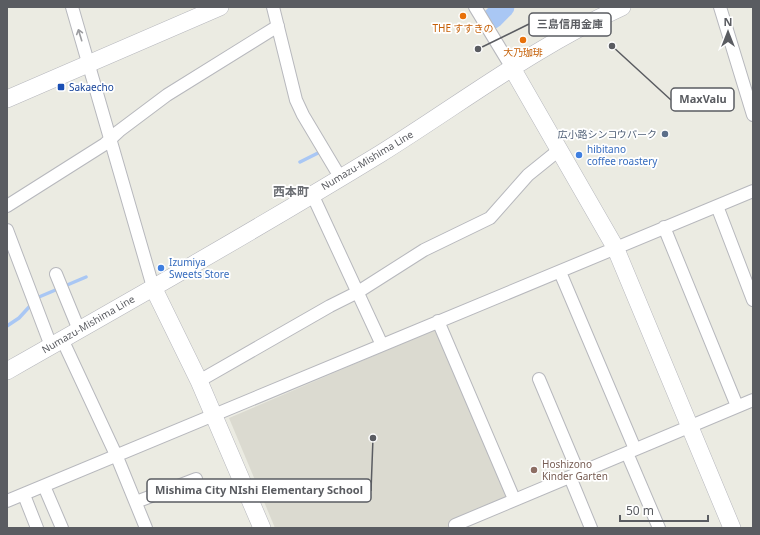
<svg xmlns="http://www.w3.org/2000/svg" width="760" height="535" font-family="'Noto Sans','Noto Sans JP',sans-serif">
<rect width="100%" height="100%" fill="#ebebe2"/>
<path fill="#dbdad0" d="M436,329L507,497L449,522L452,528H275L229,418Z"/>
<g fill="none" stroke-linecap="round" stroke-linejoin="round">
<path stroke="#a9c7f4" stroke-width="3.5" d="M300,162L318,153
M39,297L86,277
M7,326L19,318L30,306"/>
<path stroke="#a9c7f4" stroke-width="21" d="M493,18L504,7"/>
<g stroke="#b7b8bd" stroke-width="14">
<path id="street" d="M72,7L153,287
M273,7L296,100L303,115L340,177
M475,7L512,68
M720,7L753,115
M312,194L382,345
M7,206L105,144L119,131L167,95L278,26
M717,206L753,300
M664,227L737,406
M7,230L51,346
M560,272L635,449
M56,274L79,330
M438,321L514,499
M62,339L117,457L146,528
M539,379L579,474
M199,381L330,306L358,292L424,250L490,218L528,175L559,150
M627,453L659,528
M570,477L591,528
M44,486L62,528
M24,495L37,528
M7,501C256,399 504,293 753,191
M136,502L196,479
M456,528L455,525L753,400"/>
</g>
<g stroke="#b6b7bd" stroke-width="18">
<path id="secondary" d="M512,68L615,247L732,528
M7,99L220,7
M153,287L199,381L262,528
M7,371C132,300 257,229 380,154C460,104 536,46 622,7"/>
</g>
<use href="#street" stroke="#fff" stroke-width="12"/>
<use href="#secondary" stroke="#fff" stroke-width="17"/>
</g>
<defs><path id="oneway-shaft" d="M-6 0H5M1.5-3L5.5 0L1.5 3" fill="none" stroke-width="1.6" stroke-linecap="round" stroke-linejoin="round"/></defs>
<use stroke="#9c9da0" href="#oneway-shaft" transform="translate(80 35) rotate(-107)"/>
<g fill="#e8710a" stroke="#fff" stroke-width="1.5">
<circle cx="463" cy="16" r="4"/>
<circle cx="523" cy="40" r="4"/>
</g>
<rect fill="#1a4fb4" stroke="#fff" stroke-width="1.5" x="57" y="83" width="8" height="8" rx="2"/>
<circle fill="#5c6f8a" stroke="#fff" stroke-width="1.5" cx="665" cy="134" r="4"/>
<g fill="#3f7fe0" stroke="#fff" stroke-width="1.5">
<circle cx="579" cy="155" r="4"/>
<circle cx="161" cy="268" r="4"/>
</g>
<circle fill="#8d6e63" stroke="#fff" stroke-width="1.5" cx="534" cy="470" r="4"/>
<g text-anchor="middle" stroke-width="3.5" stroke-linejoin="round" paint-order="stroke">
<g font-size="10" fill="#c56008" stroke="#fff">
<text x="463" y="32">THE すすきの</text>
<text x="523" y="56">大乃珈琲</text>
</g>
<g font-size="10" fill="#164399" stroke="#fff" text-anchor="start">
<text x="69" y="91">Sakaecho</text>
</g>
<g font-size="10" fill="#4e5e75" stroke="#fff" text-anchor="end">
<text x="657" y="138">広小路シンコウパーク</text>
</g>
<g font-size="10" fill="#366cbe" stroke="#fff" text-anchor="start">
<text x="587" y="153">hibitano<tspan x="587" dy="12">coffee roastery</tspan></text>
<text x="169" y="266">Izumiya<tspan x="169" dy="12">Sweets Store</tspan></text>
</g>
<g font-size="10" fill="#5a5c61" stroke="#fff">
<text transform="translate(367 160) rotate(-31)" y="4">Numazu-Mishima Line</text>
<text transform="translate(88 324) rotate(-30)" y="4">Numazu-Mishima Line</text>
</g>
<g font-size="10" fill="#785e54" stroke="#fff" text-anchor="start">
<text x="542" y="468">Hoshizono<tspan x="542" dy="12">Kinder Garten</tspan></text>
</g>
<g font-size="12" font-weight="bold" fill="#6b6e73" stroke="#fff">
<text x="291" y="196">西本町</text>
</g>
</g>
<path fill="none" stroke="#5a5c61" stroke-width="1.5" d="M478 49L529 24M612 46L671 100M373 438L371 491"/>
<g fill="#5a5c61" stroke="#fff" stroke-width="1.5">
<circle cx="478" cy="49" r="4"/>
<circle cx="612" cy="46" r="4"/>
<circle cx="373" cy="438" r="4"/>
</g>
<g fill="#fff" stroke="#5a5c61" stroke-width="1.5">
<rect x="529" y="13" width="82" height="23" rx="4"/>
<rect x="671" y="88" width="63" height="23" rx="4"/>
<rect x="147" y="479" width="224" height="23" rx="4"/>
</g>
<g font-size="11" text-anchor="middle" font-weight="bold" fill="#5a5c61">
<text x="570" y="28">三島信用金庫</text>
<text x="703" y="103">MaxValu</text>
<text x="259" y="494">Mishima City NIshi Elementary School</text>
</g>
<rect width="760" height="535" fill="none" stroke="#5a5c61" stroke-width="16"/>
<g transform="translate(728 32)" stroke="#ffffff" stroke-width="3" paint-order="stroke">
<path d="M0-3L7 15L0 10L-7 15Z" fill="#5a5c61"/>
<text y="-6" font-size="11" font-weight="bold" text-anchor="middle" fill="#5a5c61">N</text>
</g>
<path d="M620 515v6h88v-6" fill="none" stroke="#5a5c61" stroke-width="2"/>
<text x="626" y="515" font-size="12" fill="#5a5c61" stroke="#ffffff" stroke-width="3" paint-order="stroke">50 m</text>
</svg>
